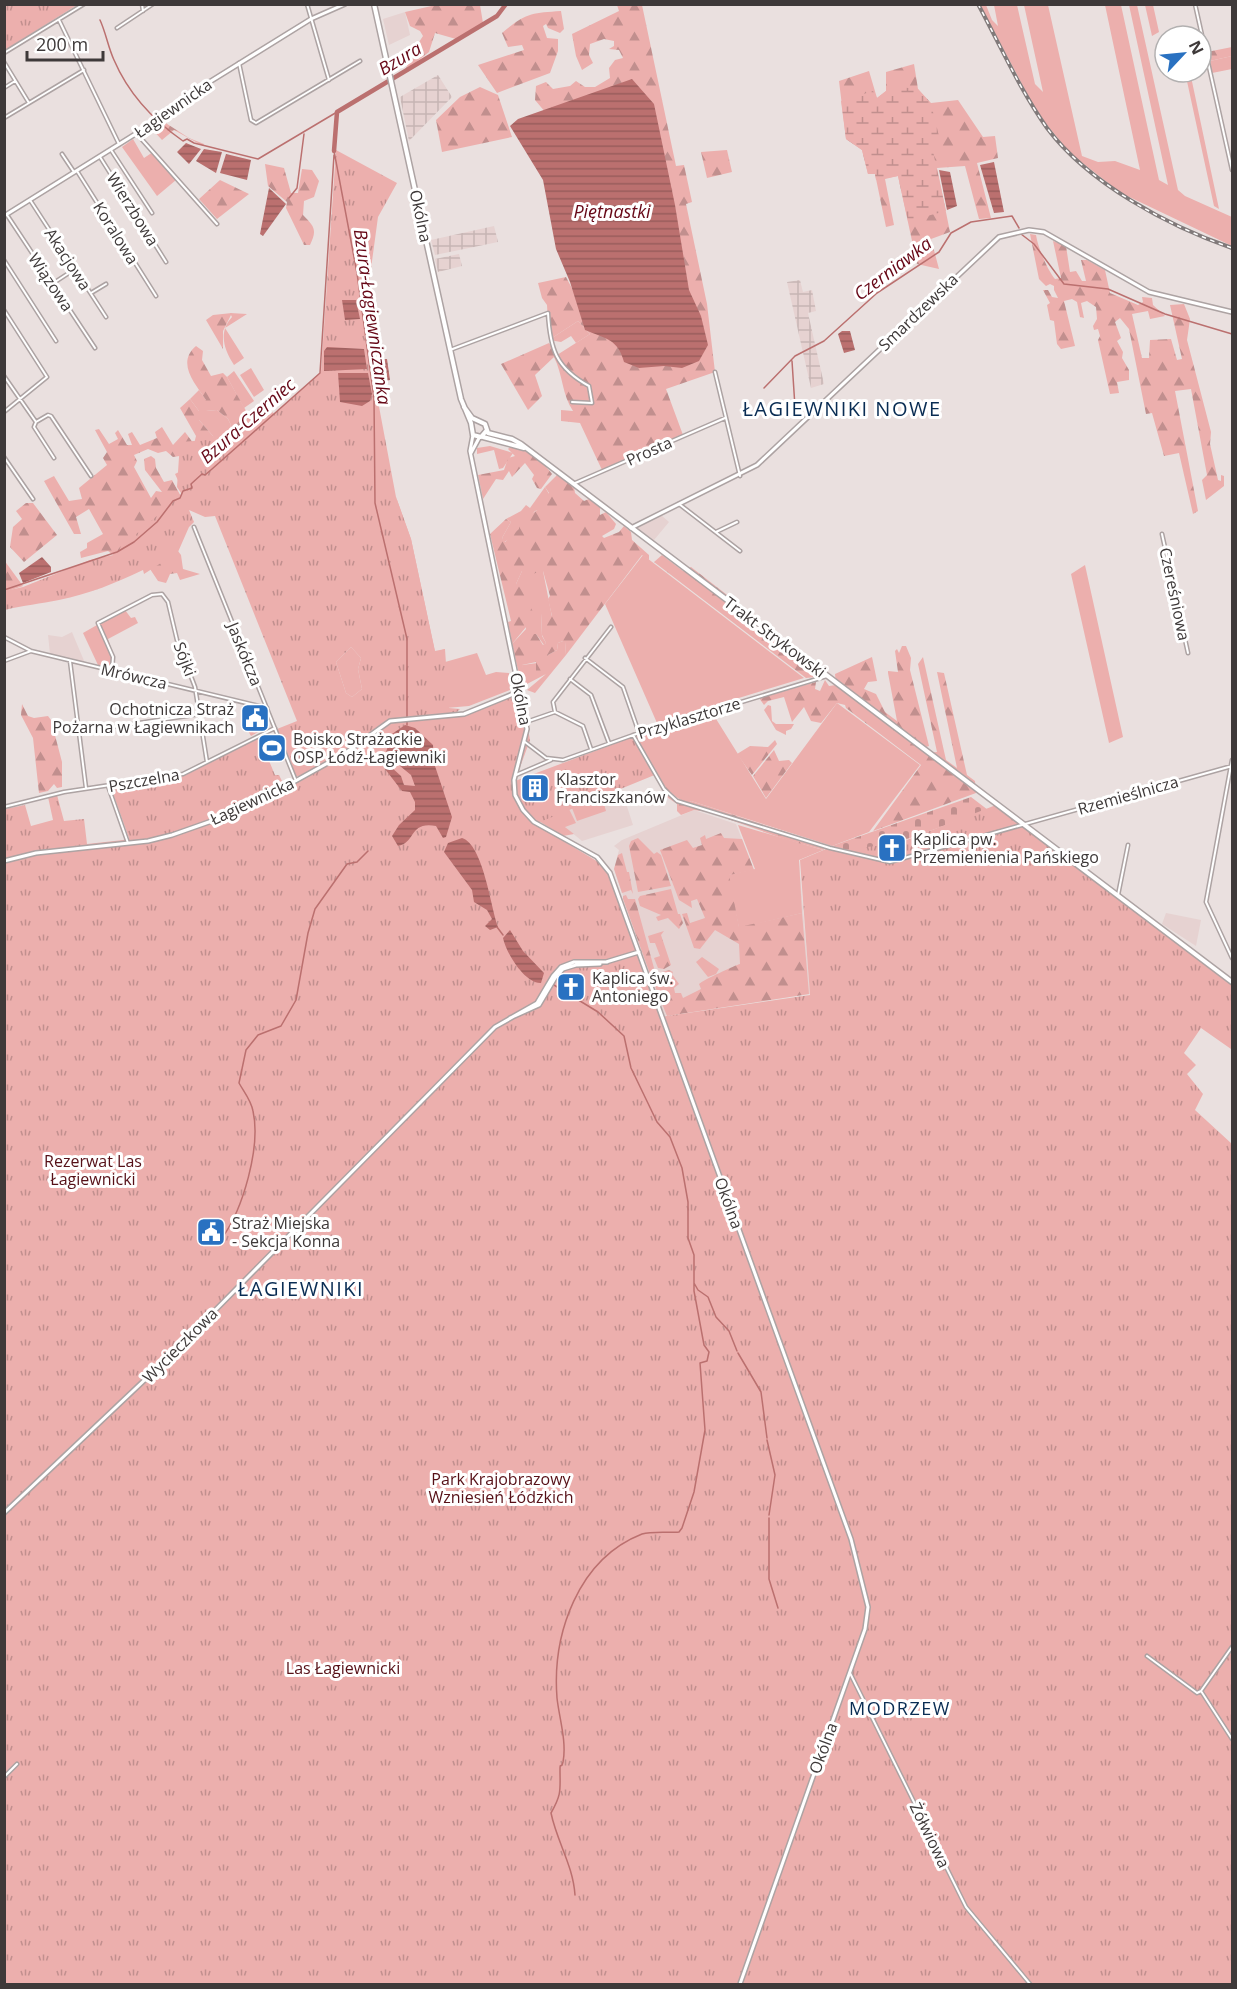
<svg xmlns="http://www.w3.org/2000/svg" width="1237" height="1989" font-family="'Open Sans',sans-serif">
<defs>
<pattern id="industrial-grid" width="8" height="8" patternUnits="userSpaceOnUse" patternTransform="scale(1.5)"><rect width="8" height="8" fill="#e6d2d1"/><path d="M0 4h8M4 0v8" fill="none" stroke="#c6b5b4"/></pattern>
<pattern id="forest-firs" width="22" height="20" patternUnits="userSpaceOnUse" patternTransform="scale(1.5)"><rect width="22" height="20" fill="#ecafad"/><path d="M5 1l3.5 6h-7zM16 11l3.5 6h-7z" fill="#c18f8e"/></pattern>
<pattern id="wetland-marsh" width="20" height="14" patternUnits="userSpaceOnUse" patternTransform="scale(1.5)"><rect width="20" height="14" fill="#ecafad"/><path d="M1 5h8M5 5V1M11 12h8M15 12V8" fill="none" stroke="#c18f8e"/></pattern>
<pattern id="cemetery-stones" width="16" height="16" patternUnits="userSpaceOnUse" patternTransform="scale(1.5)"><rect width="16" height="16" fill="#ecafad"/><path d="M2 7V4a2 2 0 0 1 4 0v3zM10 15v-3a2 2 0 0 1 4 0v3z" fill="#c18f8e"/></pattern>
<pattern id="park-tufts" width="24" height="20" patternUnits="userSpaceOnUse" patternTransform="scale(1.5)"><rect width="24" height="20" fill="#ecafad"/><path d="M3 7l-1-3M5 7V3M7 7l1-3M15 17l-1-3M17 17v-4M19 17l1-3" fill="none" stroke="#c18f8e"/></pattern>
<pattern id="water-rules" width="6" height="5" patternUnits="userSpaceOnUse" patternTransform="scale(1.5)"><rect width="6" height="5" fill="#bb706f"/><path d="M0 2.5h6" fill="none" stroke="#995d5c"/></pattern>
</defs>
<rect width="100%" height="100%" fill="#eae0df"/>
<path fill="#e6d2d1" d="M405,12L410,35L389,45L383,19Z
M661,515L669,522L654,540L637,528Z
M72,632L74,637L85,663L50,654L48,635L62,637Z
M621,788L633,825L582,841L565,827L569,809Z
M694,810L736,824L754,870L799,861L810,994L664,1016L614,869L619,850L614,846L622,840Z
M1166,913L1201,920L1196,946L1162,924Z"/>
<path fill="url(#industrial-grid)" d="M438,75L452,97L409,141L400,97Z
M494,226L498,242L435,255L431,240Z
M459,254L462,266L438,272L435,259Z
M800,280L803,292L812,290L816,311L808,313L824,384L811,388L787,282Z"/>
<path fill="#ecafad" d="M980,5H986L992,20L998,26L994,5H1017L1035,84L1043,92L1024,5H1048L1082,156L1098,162L1115,161L1140,170L1105,5H1121L1159,180L1168,185L1129,5H1137L1178,190L1185,196L1232,217V246L1121,193L1071,154L1047,125L1032,103Z
M1145,5H1153L1159,32L1152,36Z
M1232,56V69L1212,73L1210,61Z
M1185,72H1190L1219,209L1214,206Z
M133,139L144,158L153,152L176,180L157,196L122,147Z
M230,313L247,314L225,328L244,358L234,365C224,350 218,332 232,317Z
M578,321L590,334L576,343L571,336L561,342L549,340Z
M251,368L264,390L254,397L240,375Z
M234,371L254,401L244,408L227,377Z
M199,390L206,400V411L217,410L228,419L231,425L221,453L215,456L213,436L199,420V411L190,399Z
M490,446L513,453L503,468L499,469L494,450L477,454V448Z
M545,487L549,494L548,507L535,511L513,537L504,542L502,538L511,522L506,519L521,511L526,505L530,508Z
M396,497L411,539L435,652L445,649V662L477,653L486,675L496,672L509,673L510,690L469,706L446,708Z
M643,555L804,678L657,723L605,604Z
M1085,565L1123,737L1109,743L1071,574Z
M522,571H543L552,617L541,614L542,636L546,643L544,645L536,634L513,648L512,644L526,629L516,584Z
M125,610L131,618L135,617L138,623L108,639L113,654L99,623Z
M97,625L113,657L109,668L98,665L83,633Z
M563,641H565L566,655L535,693L527,690L546,674L527,684L523,682L522,665L545,662L548,655L557,650L558,643Z
M351,647L361,658L358,669L362,689L352,697L346,693L336,662Z
M837,703L920,765L869,832L832,846L691,801L689,803C662,796 649,759 636,736L713,714L766,799Z
M247,705L254,709H262L265,715L259,717L261,722L257,716L260,725L258,722L251,725L250,728L256,730L253,733L262,730L251,736L243,722Z
M602,797L606,811L577,821L572,808Z
M569,809L576,823L565,827L574,834L563,836L534,818Z
M738,825L823,850L799,860L802,913L739,928L728,875L755,869Z
M702,957L719,969L716,974L708,977L696,962Z"/>
<path fill="url(#forest-firs)" d="M436,5H480L483,23L456,39L435,33L429,52L405,71L413,51L423,36L420,31L410,26L405,12Z
M617,5H642L676,166L684,165L692,202L686,204L707,304L715,372L666,389L683,435L602,470L580,423L561,421V410L573,411C562,395 563,375 554,357L535,375L542,396L528,410L501,364L549,343L557,355L590,334L578,321L549,340L547,305L542,298L538,283L566,277L577,298L546,113L535,100L536,86L546,82L553,89L570,86L576,81L585,87H595L610,78L609,68L615,60L623,58L619,50L609,49L614,46V41L604,39L590,44L589,55L593,63L582,70L576,56L572,34L619,11Z
M561,11L564,29L560,33L548,28L546,24L543,26L547,38L558,39V51L550,73L497,93L478,65L524,50L522,45L508,47L502,33C526,13 531,13 561,11Z
M1232,47V56L1210,61L1207,52Z
M914,64L918,89L931,103L958,100L983,137L995,136L998,158L977,163L991,218L979,219L965,166L937,168L950,232L931,239L939,269L917,264L898,176L885,179L894,225L886,227L875,174H868L862,150L846,139L839,81L869,71L877,98L886,91V72Z
M480,87L498,95L512,137L442,152L436,120L460,97Z
M161,120L189,138L204,144L203,146L174,130L162,140L151,128Z
M727,150L732,172L707,178L701,152Z
M265,164L284,168L291,193H298L302,169L312,170L319,181L314,197L304,201L303,215C315,227 317,230 310,245H304L286,208L287,202L268,186Z
M220,180L249,194L217,219L199,199Z
M1030,234L1036,235C1038,248 1047,269 1055,279L1061,278L1053,241L1066,246L1070,272L1076,271L1082,281H1086L1081,260H1087L1105,270L1110,293L1138,305L1143,302L1142,297L1152,298L1153,305L1165,316L1150,319L1148,311L1132,314L1142,358H1149L1150,340L1171,339L1177,360L1182,359L1170,305L1184,304L1190,319L1187,340L1211,432L1210,444L1218,480L1221,481V475L1224,476V486L1206,500L1202,480L1207,475L1191,389L1175,391L1198,511L1193,514L1179,453L1164,456L1152,413L1146,414L1129,329L1120,318L1115,322L1121,338L1117,341L1123,352L1122,358L1129,370V380L1117,382L1119,393L1110,394L1098,340L1100,336L1098,329L1094,330L1093,326L1097,319L1096,307L1087,301L1081,303L1084,318L1080,317L1077,302L1072,299L1064,301L1075,346L1061,349L1057,344L1054,321L1050,320L1047,305L1050,303L1043,290H1048L1052,297L1058,298L1054,290V286L1050,284L1046,286L1039,279Z
M232,313L223,331V349L206,320L213,315Z
M196,346L203,351L202,360L211,376L223,373L227,377L254,425L273,412L274,415L261,429L183,491L175,474L183,470L186,455L173,457L166,451L158,453L148,449L134,455L137,461L134,467L151,498L156,491L162,492L145,470L144,459L151,456L155,459L156,468L164,482L172,480L184,502L172,543L181,555L183,569L200,574L180,580L177,573L170,574L166,583L158,581L148,566L123,562L108,551L81,558L80,552L87,548V543L103,534L89,509L76,517L81,534H74L44,481L54,476L69,501L82,499L79,488L107,465L103,458L107,452L95,430L99,429L109,444L118,439L115,433L118,430L127,445H132L128,434L132,432L140,445L157,438L155,432L162,427L173,445L185,432L194,444L196,436L180,408L190,399L199,411V420L213,436L221,453L231,425L228,419L217,410L206,411L203,404L206,400C195,383 176,363 196,346Z
M511,446C525,448 544,462 552,474L541,489L537,488L532,479L534,475L525,463L512,477L509,471L503,480L496,479L483,499L478,475L504,470L508,458L515,456L508,449Z
M557,475L574,487L575,493L584,501L589,499L600,507V515L606,512L616,524L614,529L602,536L604,538L619,532L624,526L631,532L632,540L649,555V560L642,555L566,655L565,642L563,641L558,643L557,650L548,655L547,667L536,677V662L522,665L524,671L521,683L513,648C520,642 525,633 536,634L543,645L546,643L542,635L541,613L552,616L548,599L550,596L543,571L525,576L522,571L516,584L520,586L535,616L512,644L508,622L511,621L490,534L506,519L511,522L502,538L505,542L519,529V523L543,506L548,507L544,499L549,493L545,487Z
M26,503H33L57,535L24,562L10,547L13,527L22,519L16,511Z
M662,555L683,571L691,567L829,674L821,669L816,677L806,678L654,562Z
M4,560L23,586L5,592Z
M902,646H906L911,658L910,670L929,746L926,747L927,753L937,752L918,664L923,657L946,760L957,768L937,672L944,673L967,775L975,781L976,793L873,831L921,765L846,708L845,705L837,703L821,723L811,721L804,707L792,722L784,697L768,701L764,705L759,698L816,682L815,689L820,691L825,680L829,686L836,685L835,674L872,657L877,681L868,682L864,689L876,694L885,712L897,721L888,673V671L898,672L895,651L897,649L899,653Z
M22,704L28,716L34,718L48,716L51,720L62,762V787L57,788L54,784L48,791L39,793L33,738L21,715Z
M768,705L771,706L772,721L776,724H794L791,729L786,731V735L776,730L764,710Z
M775,740L777,744L752,775L737,754L750,746L768,747Z
M774,750L779,761L789,760L792,763L766,798L753,776Z
M666,787L679,801L689,803L691,801L823,844L824,850L787,840L708,812L694,810L681,815L677,811V804L664,795Z
M721,833L724,838L742,839L754,870L729,875L739,927L802,913L809,994L667,1016L652,979L657,977L656,974L669,970L673,972L672,974L679,984L674,988L675,993H681L683,998L701,989L699,984C703,980 736,965 740,964L739,944L715,930L700,949L694,948L682,914L687,913L690,923L705,918L697,899L691,901L692,908L679,900L660,850L687,840L693,848L702,845L700,838L705,835L706,839Z
M638,838L654,854L657,852L661,855L671,886L638,892L629,846L631,841Z
M622,853L627,872H629L633,894L631,890L622,893L614,869L618,855Z
M671,889L678,914H680L683,923L679,929L668,918L658,921L656,917L661,915L640,906L638,899L640,896Z
M626,895L628,899H635L654,968L650,974L623,899V896Z
M664,931L661,935L671,965L664,969L658,968L654,958L660,956L655,943H650L648,936Z"/>
<path fill="url(#wetland-marsh)" d="M899,87L918,89L931,104L941,144L932,147L946,211L908,221L898,176L876,180L875,174H868L862,150L846,139L841,101L873,91L877,98L886,91Z"/>
<path fill="url(#cemetery-stones)" d="M971,797L988,810L899,842L901,857L860,854L832,846Z"/>
<path fill="url(#park-tufts)" fill-rule="evenodd" d="M5,4H77V5L5,50Z
M336,150L397,183L378,217L367,298L374,348L377,396L396,497L411,539L435,651L445,649L449,708L460,709L455,714L438,717L467,715L521,689L530,740L515,781L635,736L657,774L535,824L605,866L660,1017L810,995L800,860L833,846L843,850L899,843L996,805L1232,984L1231,1049L1201,1028L1184,1053L1196,1065L1187,1074L1203,1094L1195,1110L1232,1144V1984H5V809L25,805L31,826L53,820L48,797L57,795L64,821L84,819L87,844L123,840L129,838L111,788L183,776L259,737L275,775H279L284,785L300,776H296L277,729L297,721L215,516L205,517L189,510L194,522L189,527L178,552L144,574L143,570C116,583 89,594 59,600C41,604 23,605 5,610V591L23,587L90,560L113,555L127,539H134L137,533L143,531L144,527L180,496L181,493L177,487L180,442L221,439L227,449L233,451V447H237L321,372ZM351,647L361,658L358,669L362,689L352,697L346,693L336,662Z"/>
<path fill="url(#water-rules)" fill-rule="evenodd" d="M632,79L654,104L675,205L689,290L701,316L708,345L699,361L682,368L664,366L639,368L624,362C618,339 606,339 585,330L570,282L556,249L543,180L510,126L518,119Z
M186,143L201,149L189,164L177,152Z
M204,149L222,152L216,173L196,161Z
M226,154L251,160L247,180L220,173Z
M994,162L1004,212L994,213L980,165Z
M939,170L950,172L957,206L947,210Z
M269,188L286,204L263,236L260,234Z
M342,300H356L360,319L345,320Z
M842,331H850L855,350L844,353L838,334Z
M327,347L364,349L367,369L324,371V351Z
M378,359H387L390,380L376,383L372,361Z
M338,373H368L372,394L370,401L362,406L340,402Z
M42,557L51,567V572L23,583L19,573Z
M405,725L415,728L433,745L434,763L452,817L446,837L443,838L436,826C409,821 416,843 398,846L392,836L399,825L415,810V802L410,792L402,791L385,769V755L392,734ZM395,755L398,756L400,766L411,775L415,786L404,785L401,776L390,766Z
M462,838C483,844 491,908 498,927L490,930L485,926L492,919L487,910L474,902L472,890L444,852L448,843Z
M510,930L523,951L544,973L541,983C525,984 506,953 503,938Z"/>
<g fill="none" stroke-linecap="round" stroke-linejoin="round">
<path stroke="#bb706f" stroke-width="1.5" d="M100,20C106,33 108,47 114,60C129,95 153,120 183,141L187,139L194,143L258,159L337,112
M334,151L357,273L374,398L375,503L407,639V725
M289,198L297,188L304,134
M1021,234L1034,244L1064,284L1108,289L1165,314L1232,334
M792,361L795,407
M764,388L795,356L824,341L877,293L939,252L951,233L971,222L1012,216L1019,228
M4,590L117,552L134,542L157,522L173,501L180,498L183,491L192,488L191,484L202,474L205,475L212,469L320,373L334,155
M497,927L503,935
M554,985L598,1012L624,1036L631,1068L657,1122L670,1137L682,1168L688,1202V1238L694,1255V1291L704,1345L709,1352L707,1361L700,1363L705,1430L694,1492L682,1528L679,1532C668,1533 652,1531 642,1534C578,1559 552,1634 557,1698C559,1717 567,1742 563,1762C561,1770 560,1761 560,1770C560,1790 562,1794 551,1813C557,1842 573,1865 575,1895
M222,1238C243,1209 261,1147 253,1111C251,1100 244,1092 239,1083L246,1050L258,1035L281,1026L296,1000L308,933L315,909L347,864L357,862L368,851
M694,1283L698,1290L708,1297L716,1317L729,1331L737,1351
M738,1353L761,1392L767,1438
M767,1440L775,1475L769,1515
M769,1518V1579L778,1608"/>
<path stroke="#bb706f" stroke-width="4.5" d="M334,151L337,112L497,16L506,4"/>
<g stroke="#ada3a3" stroke-width="5">
<path id="minor" d="M142,4L143,11
M307,4L329,80
M1195,4L1232,170
M59,20L119,144
M117,28L153,4
M4,53L84,4
M4,62L29,103
M239,63L251,120L256,123L360,61
M4,88L15,81
M4,118L84,70
M137,134L217,224
M111,150L152,213
M62,154L74,172
M100,157L166,262
M77,171L156,296
M30,200L106,317
M7,215L95,348
M4,260L56,341
M52,284L75,269
M91,293L106,284
M4,310L47,377L4,412
M450,350L548,313C550,349 556,368 589,386L592,403L572,402
M715,372L740,476
M4,376L36,422L34,427L54,458
M36,422L48,415L51,416L91,476
M4,457L33,499
M573,484L725,418
M679,504L740,551
M194,527L296,781
M716,532L737,522
M1162,534L1188,653
M4,637L31,651L267,708
M585,658L623,687L639,733
M4,661L31,651
M70,661L86,788
M112,671L113,657L98,623L152,595L162,594L168,602L177,640L195,687L207,762
M570,679L591,695L609,743
M555,712L553,702L611,627
M526,722L555,712L583,726L591,749
M78,732L200,714
M633,735L664,789L677,801L830,848L890,862L1232,766
M525,742L546,758L563,760L639,733L827,676
M1232,760L1206,902L1232,958
M516,775L551,760
M108,786L128,843
M4,807L64,792L183,774L275,728
M1118,895L1128,845
M1147,1656L1197,1693L1201,1691L1232,1647
M850,1673L966,1907L1030,1984
M1201,1691L1232,1739
M4,1777L17,1764"/>
</g>
<g stroke="#ada3a3" stroke-width="6">
<path id="tertiary" d="M4,216L137,133L203,86L311,19L345,4
M473,435L470,451L527,729L514,780L515,795L523,810L534,822L597,857L610,873L851,1539L868,1607L865,1629L740,1984
M471,453L479,438
M631,528L757,465L999,237L1029,230L1044,232L1149,292L1232,312
M4,861L36,853L148,841L172,835L243,810L344,754L390,721L464,714L518,692
M606,962L639,952
M510,1018L539,1005L555,978L563,969L576,965L600,964
M4,1513L171,1355L495,1027L537,1003L553,976L561,967L574,962H607"/>
</g>
<g stroke="#ada3a3" stroke-width="7">
<path id="secondary" d="M374,4L461,399L471,423L473,435L481,437L487,430
M464,407L472,418L485,424L488,433L512,439L521,444L1232,982
M483,437L524,448"/>
</g>
<use href="#minor" stroke="#fff" stroke-width="2"/>
<use href="#tertiary" stroke="#fff" stroke-width="3"/>
<use href="#secondary" stroke="#fff" stroke-width="4"/>
<g stroke="#817a7a" stroke-width="4">
<path id="rail" d="M978,4C1000,45 1020,90 1047,128C1088,183 1168,226 1232,248"/>
</g>
<use href="#rail" stroke="#fff" stroke-width="1.5" stroke-dasharray="4.5" stroke-linecap="butt"/>
</g>
<defs>
<g id="civic-square" transform="scale(1.5)"><rect x="-9" y="-9" width="18" height="18" rx="4" fill="#2971c1" stroke="#fff"/><path d="M-.6-6.5H3V-4.5H.6V-3L4-1V1h2V6H-6V1h2V-1L-.6-3ZM-1.2 2.5V6h2.4V2.5Z" fill="#fff"/></g>
<g id="stadium-square" transform="scale(1.5)"><rect x="-9" y="-9" width="18" height="18" rx="4" fill="#2971c1" stroke="#fff"/><path d="M0-5a6.5 5 0 1 0 0 10a6.5 5 0 1 0 0-10ZM-3.5-1.8h7v3.6h-7Z" fill="#fff"/></g>
<g id="building-square" transform="scale(1.5)"><rect x="-9" y="-9" width="18" height="18" rx="4" fill="#2971c1" stroke="#fff"/><path d="M-4-6H4V6H1V3H-1V6H-4ZM-2.5-4.3h1.7v1.8h-1.7ZM.8-4.3h1.7v1.8H.8ZM-2.5-1h1.7V.8h-1.7ZM.8-1h1.7V.8H.8Z" fill="#fff"/></g>
<g id="church-square" transform="scale(1.5)"><rect x="-9" y="-9" width="18" height="18" rx="4" fill="#2971c1" stroke="#fff"/><path d="M-1.2-6h2.4v3.5h3.3v2.4h-3.3V6h-2.4V-.1h-3.3v-2.4h3.3Z" fill="#fff"/></g>
</defs>
<g fill-rule="evenodd">
<use href="#civic-square" x="255" y="718"/>
<use href="#stadium-square" x="272" y="748"/>
<use href="#building-square" x="535" y="788"/>
<use href="#church-square" x="892" y="848"/>
<use href="#church-square" x="571" y="987"/>
<use href="#civic-square" x="211" y="1232"/>
</g>
<g text-anchor="middle" stroke-width="6" stroke-linejoin="round" paint-order="stroke">
<g font-size="16" fill="#3e3939" stroke="#fff">
<text transform="translate(173 108) rotate(-35)" y="6">Łagiewnicka</text>
<text transform="translate(133 209) rotate(58)" y="6">Wierzbowa</text>
<text transform="translate(421 216) rotate(78)" y="6">Okólna</text>
<text transform="translate(116 233) rotate(58)" y="6">Koralowa</text>
<text transform="translate(68 259) rotate(57)" y="6">Akacjowa</text>
<text transform="translate(51 282) rotate(56)" y="6">Wiązowa</text>
<text transform="translate(918 312) rotate(-44)" y="6">Smardzewska</text>
<text transform="translate(649 451) rotate(-24)" y="6">Prosta</text>
<text transform="translate(1175 594) rotate(78)" y="6">Czereśniowa</text>
<text transform="translate(775 637) rotate(37)" y="6">Trakt Strykowski</text>
<text transform="translate(245 654) rotate(68)" y="6">Jaskółcza</text>
<text transform="translate(185 659) rotate(69)" y="6">Sójki</text>
<text transform="translate(134 676) rotate(13)" y="6">Mrówcza</text>
<text transform="translate(521 699) rotate(79)" y="6">Okólna</text>
<text transform="translate(689 718) rotate(-17)" y="6">Przyklasztorze</text>
<text transform="translate(144 780) rotate(-10)" y="6">Pszczelna</text>
<text transform="translate(1128 795) rotate(-16)" y="6">Rzemieślnicza</text>
<text transform="translate(252 801) rotate(-25)" y="6">Łagiewnicka</text>
<text transform="translate(729 1203) rotate(70)" y="6">Okólna</text>
<text transform="translate(180 1345) rotate(-45)" y="6">Wycieczkowa</text>
<text transform="translate(823 1748) rotate(-70)" y="6">Okólna</text>
<text transform="translate(930 1835) rotate(64)" y="6">Żółwiowa</text>
</g>
<g font-size="16" fill="#3e3939" stroke="#fff" text-anchor="start">
<text x="234" y="715" text-anchor="end">Ochotnicza Straż<tspan x="234" dy="18">Pożarna w Łagiewnikach</tspan></text>
<text x="293" y="745">Boisko Strażackie<tspan x="293" dy="18">OSP Łódź-Łagiewniki</tspan></text>
<text x="556" y="785">Klasztor<tspan x="556" dy="18">Franciszkanów</tspan></text>
<text x="913" y="845">Kaplica pw.<tspan x="913" dy="18">Przemienienia Pańskiego</tspan></text>
<text x="592" y="984">Kaplica św.<tspan x="592" dy="18">Antoniego</tspan></text>
<text x="232" y="1229">Straż Miejska<tspan x="232" dy="18">- Sekcja Konna</tspan></text>
</g>
<g font-size="16" fill="#561017" stroke="#fff">
<text x="93" y="1167">Rezerwat Las<tspan x="93" dy="18">Łagiewnicki</tspan></text>
<text x="501" y="1485">Park Krajobrazowy<tspan x="501" dy="18">Wzniesień Łódzkich</tspan></text>
<text x="343" y="1674">Las Łagiewnicki</text>
</g>
<g font-size="18" font-style="italic" fill="#670817" stroke="#fff">
<text transform="translate(400 59) rotate(-31)" y="6">Bzura</text>
<text x="612" y="218">Piętnastki</text>
<text transform="translate(893 269) rotate(-37)" y="6">Czerniawka</text>
<text transform="translate(372 317) rotate(82)" y="6">Bzura-Łagiewniczanka</text>
<text transform="translate(248 421) rotate(-41)" y="6">Bzura-Czerniec</text>
</g>
<g font-size="18" letter-spacing="1.5" fill="#092c53" stroke="#fff">
<text x="900" y="1715">MODRZEW</text>
</g>
<g font-size="20" letter-spacing="1.5" fill="#092c53" stroke="#fff">
<text x="842" y="416">ŁAGIEWNIKI NOWE</text>
<text x="301" y="1296">ŁAGIEWNIKI</text>
</g>
</g>
<rect width="1237" height="1989" fill="none" stroke="#3e3939" stroke-width="12"/>
<g transform="translate(1183 54) rotate(64)"><circle r="28" fill="#ffffff" stroke="#b2b0b0" stroke-width="1.5"/>
<path d="M0-4.5L10 22L0 15L-10 22Z" fill="#2971c1"/>
<text y="-9" font-size="16" font-weight="bold" text-anchor="middle" fill="#3e3939">N</text>
</g>
<path d="M27 51v9h76v-9" fill="none" stroke="#3e3939" stroke-width="3"/>
<text x="36" y="51" font-size="18" fill="#3e3939" stroke="#ffffff" stroke-width="4.5" paint-order="stroke">200 m</text>
</svg>
